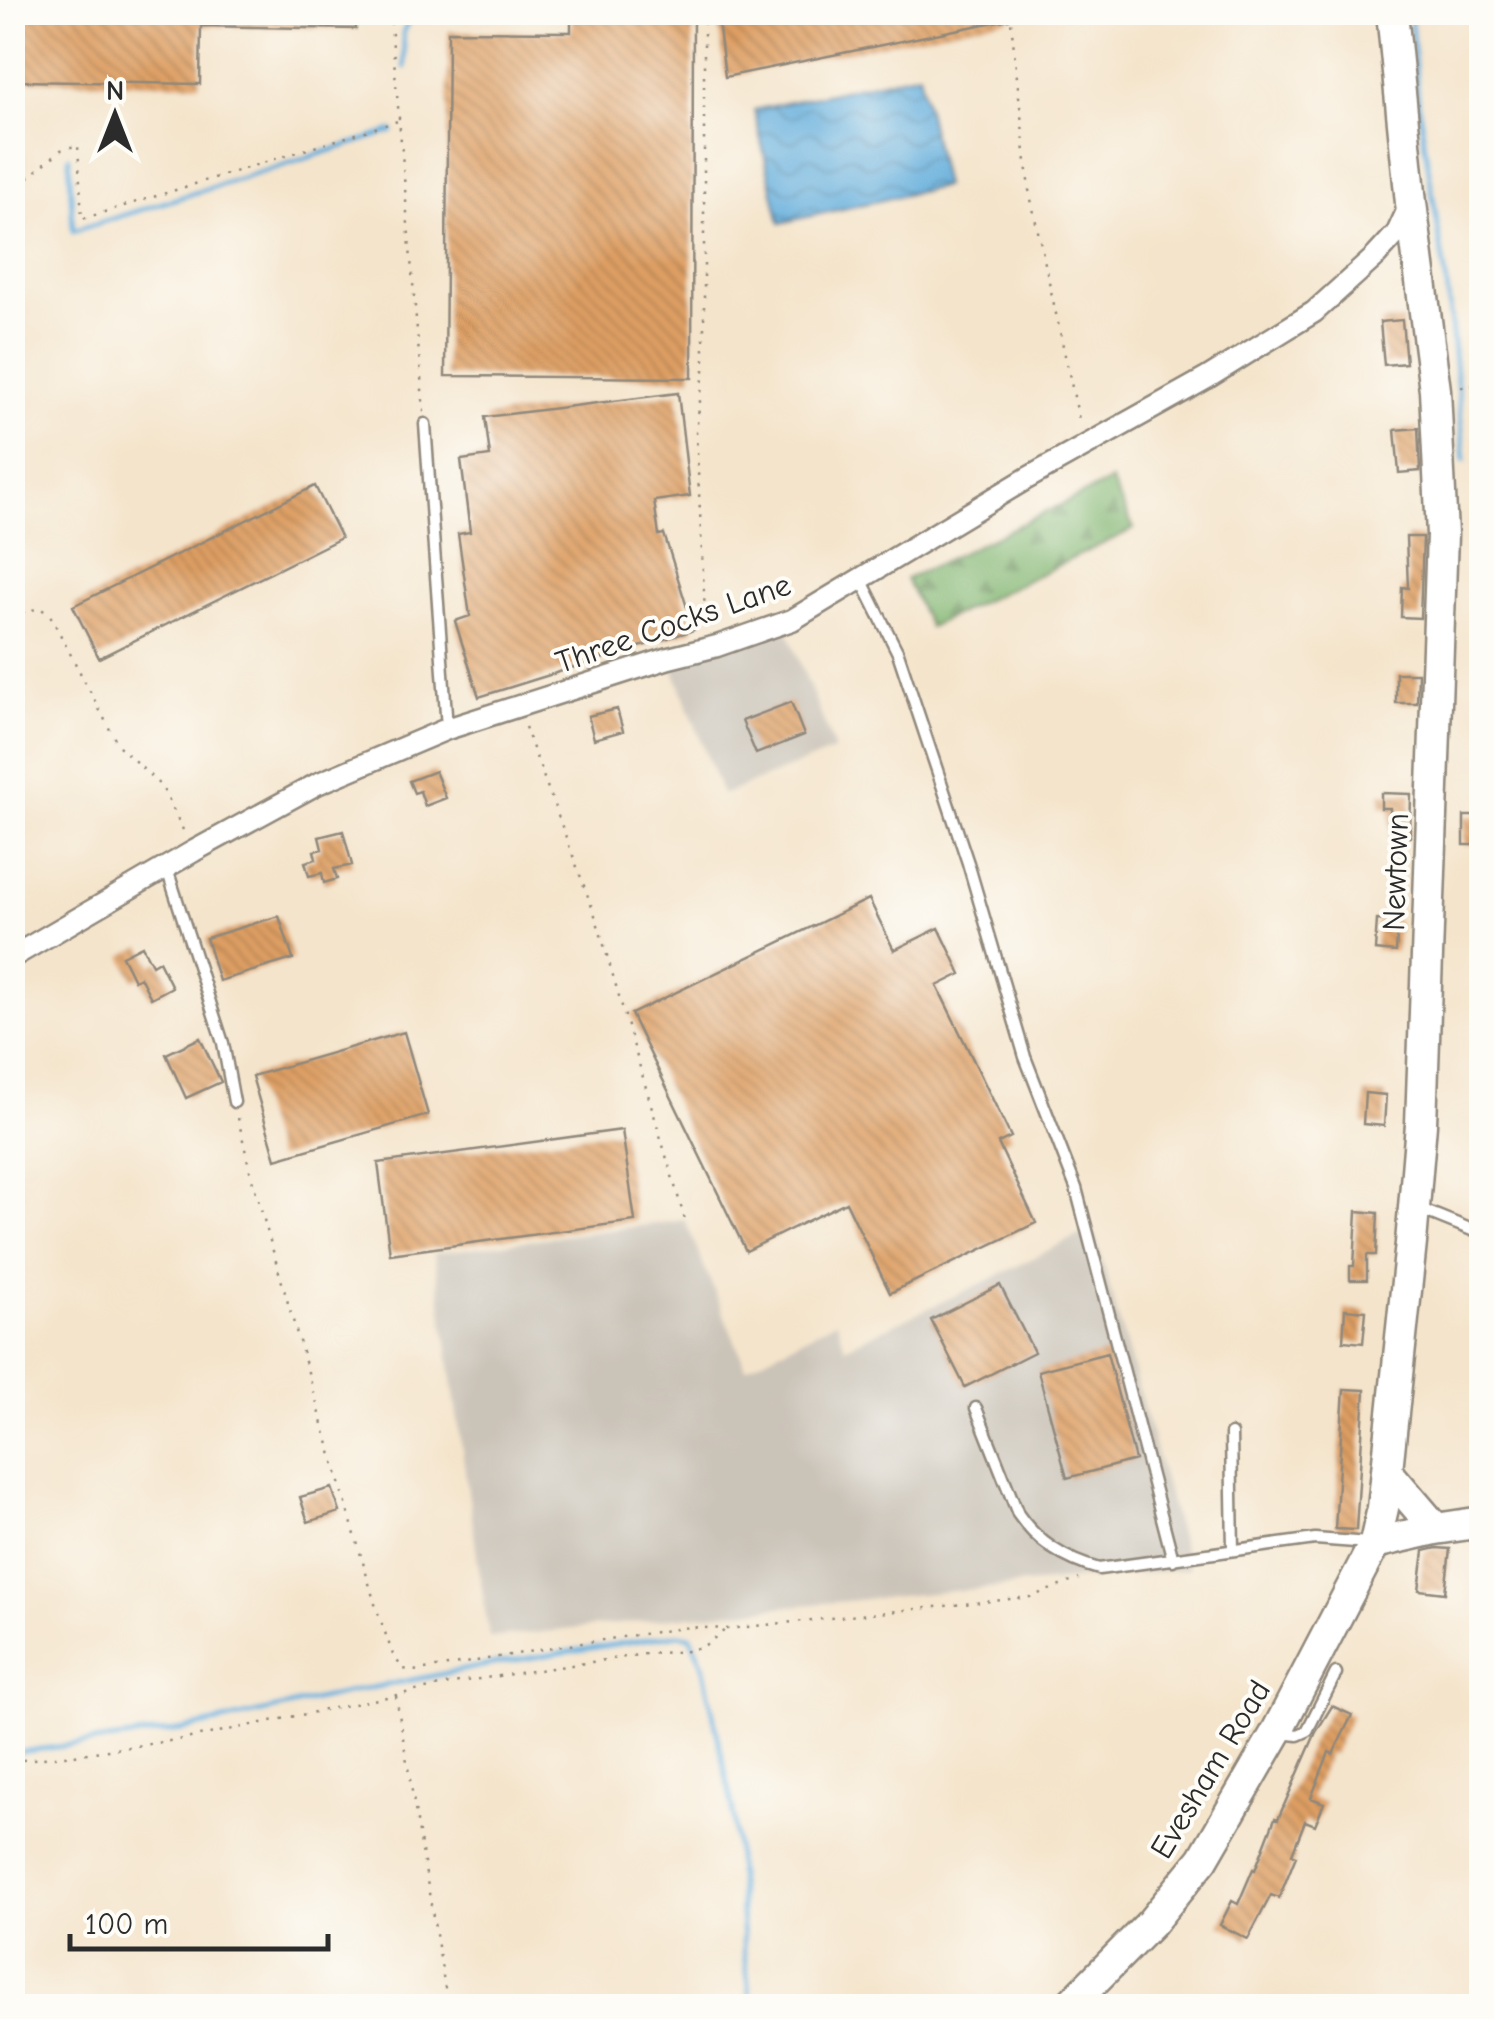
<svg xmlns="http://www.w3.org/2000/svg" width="1494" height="2019" font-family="'Comic Neue',sans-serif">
<defs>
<pattern id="forest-firs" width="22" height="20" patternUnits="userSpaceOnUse" patternTransform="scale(2.5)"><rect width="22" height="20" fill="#81b570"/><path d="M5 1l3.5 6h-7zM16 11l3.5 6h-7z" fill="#6a935c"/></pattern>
<pattern id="water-waves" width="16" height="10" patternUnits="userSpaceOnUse" patternTransform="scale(2.5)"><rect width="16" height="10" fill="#63addb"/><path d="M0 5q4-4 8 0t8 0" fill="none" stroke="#528db2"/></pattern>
<pattern id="building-back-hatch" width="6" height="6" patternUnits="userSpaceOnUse" patternTransform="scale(2.5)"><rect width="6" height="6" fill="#de9f63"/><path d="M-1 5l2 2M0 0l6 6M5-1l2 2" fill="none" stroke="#b48252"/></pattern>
</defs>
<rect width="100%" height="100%" fill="#fdfcf7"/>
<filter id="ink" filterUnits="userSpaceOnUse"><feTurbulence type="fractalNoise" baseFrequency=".01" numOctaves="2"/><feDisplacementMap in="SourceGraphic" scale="20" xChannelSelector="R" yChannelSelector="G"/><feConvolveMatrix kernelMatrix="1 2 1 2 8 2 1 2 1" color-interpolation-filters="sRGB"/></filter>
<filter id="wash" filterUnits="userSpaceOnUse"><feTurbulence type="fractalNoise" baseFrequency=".0048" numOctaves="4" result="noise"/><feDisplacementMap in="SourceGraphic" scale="40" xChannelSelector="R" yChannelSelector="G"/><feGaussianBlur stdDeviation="2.25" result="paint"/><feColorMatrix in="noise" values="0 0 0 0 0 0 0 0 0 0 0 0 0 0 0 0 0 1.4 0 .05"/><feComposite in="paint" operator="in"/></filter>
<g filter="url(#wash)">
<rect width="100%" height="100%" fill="#f4e4cb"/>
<path fill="#cac3b8" d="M785,625L835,750L722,795L671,662Z
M685,1220L746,1368L836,1321L845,1347L991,1279L1093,1228L1189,1569L727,1612L489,1638L434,1253Z"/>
<path fill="url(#forest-firs)" stroke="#56704e" stroke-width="2.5" d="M1111,481L1134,529L929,627L906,579Z"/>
<path fill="url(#water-waves)" stroke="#476c83" stroke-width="2.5" d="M919,73L944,186L780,223L754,110Z"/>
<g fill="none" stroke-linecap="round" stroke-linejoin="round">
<path stroke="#63addb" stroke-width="5" d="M1410,12L1419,108L1447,285L1465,460
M405,67L403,32L409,20L440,12
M69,157L73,231L393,131
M12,1753L183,1730L355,1691L504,1662L679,1634L690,1636L703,1665L733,1809L744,1953L752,2006"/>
</g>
<g id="blocks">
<path fill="url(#building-back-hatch)" d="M21,12H356V29L201,26L200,84L20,81Z
M571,12H693L692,378L445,376L448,31L571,32Z
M717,12H1008L1009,19L725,77Z
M1402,320L1406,363L1384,365L1380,322Z
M678,393L690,496L654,501L659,535L664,534L694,630L479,697L455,621L470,616L458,534L470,532L461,460L490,456L485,417Z
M1418,428L1420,471L1399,473L1395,430Z
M315,486L341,538L99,658L73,606Z
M1406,537H1423L1420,618L1401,617L1402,587L1408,588Z
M1396,673H1418L1417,703H1396Z
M791,702L804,735L756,754L742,721Z
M617,709L623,731L594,739L588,716Z
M435,771L446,798L425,806L420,791L414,793L409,781Z
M1381,793L1411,794L1410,837H1390V808H1381Z
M1464,816H1482V845H1464Z
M343,831L352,865L334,869L337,879L324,883L322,873L309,876L305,862L316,859L314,851L322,849L319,837Z
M869,899L894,950L939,928L961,974L937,986L1011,1137L998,1143L1036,1223L890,1293L846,1202L746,1251L631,1014Z
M279,916L293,959L219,981L206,938Z
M1377,920L1398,921L1396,952L1375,950Z
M142,946L152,965L159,961L172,987L151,998L140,977L134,980L122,956Z
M404,1032L428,1115L276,1159L252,1076Z
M200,1038L221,1082L186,1098L166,1054Z
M1365,1093L1386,1095L1384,1126L1363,1124Z
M622,1130L635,1221L390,1254L378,1163Z
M1357,1211L1378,1213L1376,1255H1367V1280H1350V1266H1354Z
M1000,1285L1034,1352L965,1387L931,1320Z
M1345,1309L1366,1311L1363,1343L1343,1341Z
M1107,1353L1135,1460L1067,1478L1038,1371Z
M1344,1389L1365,1390L1356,1530L1335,1529Z
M332,1488L340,1512L308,1522L300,1497Z
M1437,1548L1450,1549L1445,1593L1419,1590L1424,1551Z
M1332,1706L1352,1715L1333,1754L1329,1752L1311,1798L1324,1803L1315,1825L1305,1821L1292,1854L1296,1856L1279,1898L1271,1895L1248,1939L1220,1925L1232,1901L1238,1904L1253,1869L1255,1870L1275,1818L1278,1819L1316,1732Z"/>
</g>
</g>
<g filter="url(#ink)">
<use href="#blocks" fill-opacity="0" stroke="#90887b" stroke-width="2.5"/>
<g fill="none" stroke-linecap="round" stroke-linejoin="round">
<g stroke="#90887b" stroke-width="15">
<path id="lane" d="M425,424L447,728
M861,579L898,653L968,863L1025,1057L1076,1188L1173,1560
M167,869L223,1043L234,1102
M1420,1209L1482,1234
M976,1408L1018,1514C1037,1542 1066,1560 1099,1569L1315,1539L1369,1543
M1231,1434L1233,1550
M1282,1733L1298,1735L1307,1731L1336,1673"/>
</g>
<g stroke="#90887b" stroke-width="25">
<path id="street" d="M12,957L194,851L317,784L447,729L669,658L717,646L792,620L1026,479L1207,378L1314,312L1375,257L1397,233L1409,207"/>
</g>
<g stroke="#90887b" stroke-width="35">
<path id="secondary" d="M1388,1473L1436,1529L1482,1522
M1375,1543L1436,1529
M1069,2006L1151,1923L1203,1859L1276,1733L1375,1543L1383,1508L1411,1243L1421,1124L1442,535L1435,390L1411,203L1392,12"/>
</g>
<path stroke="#90887b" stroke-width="2.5" stroke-dasharray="2.5 8" stroke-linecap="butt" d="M390,12L424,413
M704,12V371L696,431L705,614L710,626
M1010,12L1029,190L1080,424
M391,16L405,12
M12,191L61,150L78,145L82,219L398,121
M1461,387L1482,384
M12,615L40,608L50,615L118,745L162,787L184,832
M525,727L596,918L685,1220
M238,1118L251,1175L375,1604L393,1655L403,1669L419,1671L556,1647L689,1627L727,1629L1030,1597L1079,1579
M396,1696L448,2006
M12,1761L74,1755L190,1738L459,1682L645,1654L689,1651L705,1645L725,1630"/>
<use href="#lane" stroke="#fff" stroke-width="10"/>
<use href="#street" stroke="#fff" stroke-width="20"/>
<use href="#secondary" stroke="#fff" stroke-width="30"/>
</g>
</g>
<g text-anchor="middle" stroke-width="8" stroke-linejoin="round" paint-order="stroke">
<g font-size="32" fill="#2b2b2b" stroke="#fdfcf7">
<text transform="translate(673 623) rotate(-19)" y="11">Three Cocks Lane</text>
<text transform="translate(1395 872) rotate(-88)" y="11">Newtown</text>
<text transform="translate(1210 1769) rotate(-59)" y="11">Evesham Road</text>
</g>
</g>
<rect width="1494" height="2019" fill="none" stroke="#fdfcf7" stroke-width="50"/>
<g transform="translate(115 115)" stroke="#fdfcf7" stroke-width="8" paint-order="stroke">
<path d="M0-8L18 38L0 25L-18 38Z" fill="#2b2b2b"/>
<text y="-15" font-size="28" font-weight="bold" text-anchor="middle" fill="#2b2b2b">N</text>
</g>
<path d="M70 1934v15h258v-15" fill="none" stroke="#2b2b2b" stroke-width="5"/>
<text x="85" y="1934" font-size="30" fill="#2b2b2b" stroke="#fdfcf7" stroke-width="8" paint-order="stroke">100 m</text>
</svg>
